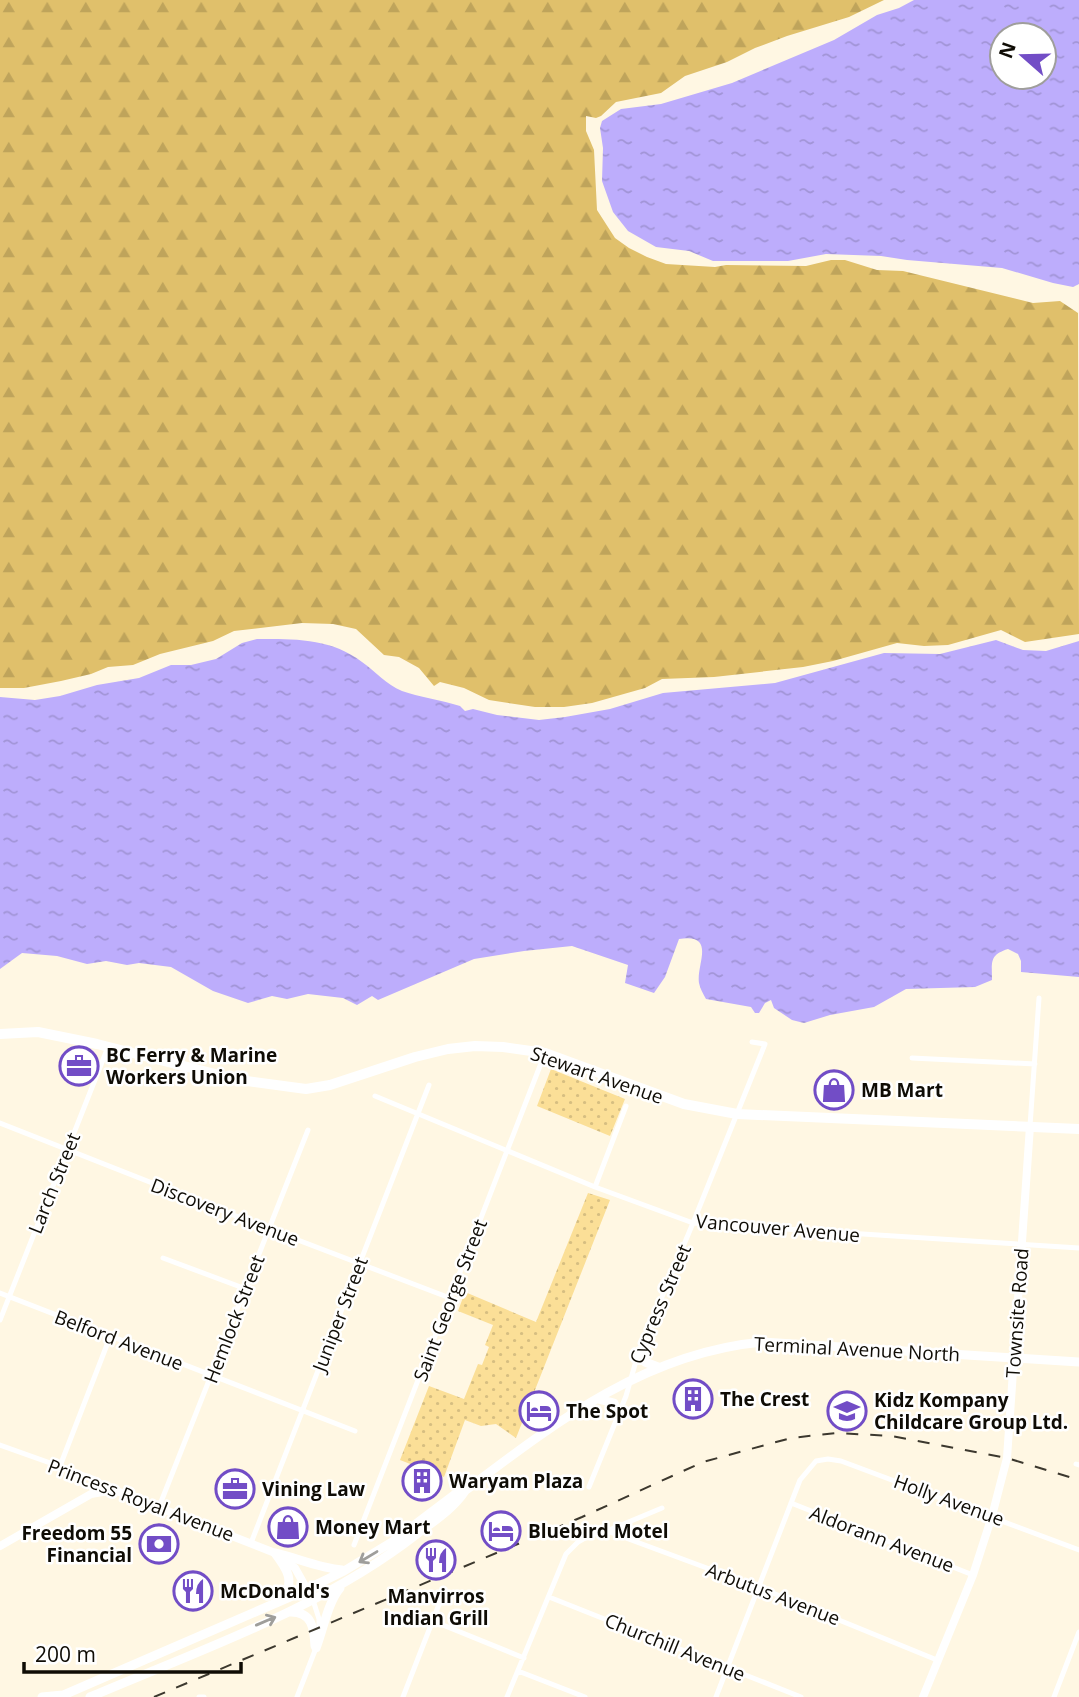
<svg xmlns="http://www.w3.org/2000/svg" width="1079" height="1697" font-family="'Open Sans',sans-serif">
<defs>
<pattern id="forest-firs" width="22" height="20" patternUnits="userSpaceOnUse" patternTransform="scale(1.75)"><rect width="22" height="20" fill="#e0c06b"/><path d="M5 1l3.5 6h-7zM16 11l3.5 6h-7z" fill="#bfa45b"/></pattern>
<pattern id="park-dots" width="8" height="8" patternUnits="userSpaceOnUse" patternTransform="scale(1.75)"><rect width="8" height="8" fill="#fbdf97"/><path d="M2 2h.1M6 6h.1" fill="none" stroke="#d6be81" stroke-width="1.8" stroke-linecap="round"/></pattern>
<pattern id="water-ripples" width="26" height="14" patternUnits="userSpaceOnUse" patternTransform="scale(1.75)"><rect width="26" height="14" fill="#bdadfc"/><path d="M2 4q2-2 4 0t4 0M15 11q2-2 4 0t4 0" fill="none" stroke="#a194d6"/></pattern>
</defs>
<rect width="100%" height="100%" fill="#fff7e3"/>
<path fill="url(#forest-firs)" d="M0,0H884L849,17L787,36L755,48L727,62L685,76L661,93L616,102L601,116L596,118L586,116V131L594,150L597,210L615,238L629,248L647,257L666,264L715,267L726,265L806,266L831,260H845L877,270L903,271L1033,303L1060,301L1078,313L1079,634L1025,642L1001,630L948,645L924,646L897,643L833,661L803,667L714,677L662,679L645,688L592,703L564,707H535L489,700L464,688L440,682L434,686L419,668L399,657L384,655L356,629L333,624L302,623L234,631L213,641L160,654L133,665L108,667L91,674L61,681L24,688H0Z"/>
<path fill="url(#park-dots)" d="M551,1069L625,1099L610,1136L537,1106Z
M588,1193L610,1200L516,1438L496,1424L481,1426L465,1420L444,1477L400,1460L429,1386L464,1399L478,1364L482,1365L489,1347L485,1345L493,1325L458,1311L465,1292L536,1322Z"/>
<path fill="url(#water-ripples)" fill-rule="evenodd" d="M914,0H1079V284L1073,287L1053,283L1002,268L907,260L881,256L826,254L788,261H713L689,251L656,247L628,231L613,212L602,181L603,148L600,128L602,121L621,109L661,104L732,83L834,40L877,15L899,8ZM1044,35V77H1002V35Z
M257,639C294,639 331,638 362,662C376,672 386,684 402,691C418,697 442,700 460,706L465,711L473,709L497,715L539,720L565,717L610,709L663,693L775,683L884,653L940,654L996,640L1023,650L1046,651L1079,641V977L1021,972V961L1018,954L1008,949C989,955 992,962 992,980L975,987L906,989L874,1007L830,1015L804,1023L792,1020L774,1008L771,1000L765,1003L759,1013H755L751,1007L706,999C703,994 700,988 699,983C696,965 717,933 679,939L665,977L654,993L625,983L628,965L572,946L524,951L474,959L378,1000L372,996L357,1005L343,998L308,994L287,999L272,996L248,1003L213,991L171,967L139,963L127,965L106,961L87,964L57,956L22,953L0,969V697L35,700L60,696L97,685L139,678L171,665H191L216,659L242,643Z"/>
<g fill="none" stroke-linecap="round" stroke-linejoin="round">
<path stroke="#fff" stroke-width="5" d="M912,1058L1035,1064
M375,1096L595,1187L693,1223L1079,1248
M0,1123L269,1229L450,1298
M1030,1126L1039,998
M595,1187L626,1106
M163,1258L246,1289
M0,1293L355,1431
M0,1320L108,1047
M0,1445L98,1480L107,1490
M1076,1464L1079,1465
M60,1466L110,1337
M589,1487L626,1396L638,1354L693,1223L765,1044L752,1042
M791,1503L973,1575
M159,1507L308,1130
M607,1531L758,1587L937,1660
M251,1543L429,1085
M354,1545L545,1053
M549,1597L801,1697
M313,1600L319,1619V1631
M433,1621L524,1658
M518,1671L585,1697
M199,1697H204
M297,1697L316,1648
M403,1697L445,1589
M507,1697L566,1554L578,1542L590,1535L607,1531L662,1508
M716,1697L800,1480L816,1461L828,1459L841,1461L1079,1550
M1054,1697L1079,1632"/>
<path stroke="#fff" stroke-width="8" d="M0,1546L91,1494L114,1490L275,1553L295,1568L313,1600
M923,1697L973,1575L992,1516L1007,1458L1030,1126"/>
<path stroke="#fff" stroke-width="9" d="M642,1349L645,1362L658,1367
M598,1399L614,1403L618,1416
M275,1553C297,1558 319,1568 342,1570
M275,1553C287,1569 295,1580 283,1600
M291,1612C312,1612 314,1628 315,1646
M316,1648C323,1630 328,1602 340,1588
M42,1697L63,1695
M59,1697L299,1593L344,1571L392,1542L454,1495L466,1490C556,1422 645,1353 762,1342L1079,1362
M90,1697C202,1649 321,1609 417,1534C434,1521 453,1509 465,1491"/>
<path stroke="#fff" stroke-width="10" d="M0,1034L38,1032L97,1044L239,1080L306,1089L330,1085L415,1057L448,1049L475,1046L503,1047L545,1053L684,1104L737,1114L1079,1129"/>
<path stroke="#3c382e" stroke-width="2" stroke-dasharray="12 12" stroke-linecap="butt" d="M154,1697L582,1517L703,1462L791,1438L836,1433L892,1436L1007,1458L1079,1480"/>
</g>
<defs><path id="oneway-shaft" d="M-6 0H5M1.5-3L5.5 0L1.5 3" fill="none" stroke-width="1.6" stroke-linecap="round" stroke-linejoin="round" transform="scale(1.75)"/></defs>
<g stroke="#9f9e9b">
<use href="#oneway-shaft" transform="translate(368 1557) rotate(149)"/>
<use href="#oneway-shaft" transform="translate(266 1621) rotate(-23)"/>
</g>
<defs>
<g id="office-ring" transform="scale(2.0125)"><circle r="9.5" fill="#fff" stroke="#724dc6" stroke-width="1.5"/><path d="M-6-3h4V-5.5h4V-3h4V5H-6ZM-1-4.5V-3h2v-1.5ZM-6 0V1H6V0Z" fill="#724dc6"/></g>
<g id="shop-ring" transform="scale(2.0125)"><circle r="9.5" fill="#fff" stroke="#724dc6" stroke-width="1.5"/><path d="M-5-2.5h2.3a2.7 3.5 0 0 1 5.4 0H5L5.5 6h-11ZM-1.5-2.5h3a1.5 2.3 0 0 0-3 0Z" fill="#724dc6"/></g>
<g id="building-ring" transform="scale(2.0125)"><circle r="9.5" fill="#fff" stroke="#724dc6" stroke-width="1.5"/><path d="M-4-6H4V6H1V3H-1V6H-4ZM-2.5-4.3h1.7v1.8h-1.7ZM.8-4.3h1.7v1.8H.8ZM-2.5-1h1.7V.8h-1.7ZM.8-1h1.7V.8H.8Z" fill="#724dc6"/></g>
<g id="hotel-ring" transform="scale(2.0125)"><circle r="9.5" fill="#fff" stroke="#724dc6" stroke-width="1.5"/><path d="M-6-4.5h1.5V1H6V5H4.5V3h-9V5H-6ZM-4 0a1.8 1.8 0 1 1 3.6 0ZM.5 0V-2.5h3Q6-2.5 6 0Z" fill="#724dc6"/></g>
<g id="school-ring" transform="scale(2.0125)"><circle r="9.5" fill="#fff" stroke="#724dc6" stroke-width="1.5"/><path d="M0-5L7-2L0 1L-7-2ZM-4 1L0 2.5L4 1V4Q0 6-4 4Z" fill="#724dc6"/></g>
<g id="bank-ring" transform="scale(2.0125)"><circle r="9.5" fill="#fff" stroke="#724dc6" stroke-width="1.5"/><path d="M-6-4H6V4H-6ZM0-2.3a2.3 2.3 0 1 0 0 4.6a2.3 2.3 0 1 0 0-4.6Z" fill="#724dc6"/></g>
<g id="restaurant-ring" transform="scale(2.0125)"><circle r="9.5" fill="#fff" stroke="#724dc6" stroke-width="1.5"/><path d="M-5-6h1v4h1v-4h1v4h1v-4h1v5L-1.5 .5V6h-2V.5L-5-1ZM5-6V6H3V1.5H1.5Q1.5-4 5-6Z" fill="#724dc6"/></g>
</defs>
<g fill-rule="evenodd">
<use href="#office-ring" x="79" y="1066"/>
<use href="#shop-ring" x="834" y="1090"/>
<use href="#building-ring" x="693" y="1399"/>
<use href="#hotel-ring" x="539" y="1411"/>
<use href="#school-ring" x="847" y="1411"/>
<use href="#building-ring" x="422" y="1481"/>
<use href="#office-ring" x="235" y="1489"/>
<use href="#shop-ring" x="288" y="1527"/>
<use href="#hotel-ring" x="501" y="1531"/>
<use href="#bank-ring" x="159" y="1544"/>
<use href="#restaurant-ring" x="436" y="1560"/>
<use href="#restaurant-ring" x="193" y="1591"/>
</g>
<g text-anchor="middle" stroke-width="5" stroke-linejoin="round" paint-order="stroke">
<g font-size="19" font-weight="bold" fill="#0f0c05" stroke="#fff" text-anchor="start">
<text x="106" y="1062">BC Ferry &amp; Marine<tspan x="106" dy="22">Workers Union</tspan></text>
<text x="861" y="1097">MB Mart</text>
<text x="720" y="1406">The Crest</text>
<text x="874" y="1407">Kidz Kompany<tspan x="874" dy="22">Childcare Group Ltd.</tspan></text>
<text x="566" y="1418">The Spot</text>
<text x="449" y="1488">Waryam Plaza</text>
<text x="262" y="1496">Vining Law</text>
<text x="315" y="1534">Money Mart</text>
<text x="528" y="1538">Bluebird Motel</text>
<text x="132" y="1540" text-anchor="end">Freedom 55<tspan x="132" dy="22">Financial</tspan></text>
<text x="220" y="1598">McDonald's</text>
<text x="436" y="1603" text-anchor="middle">Manvirros<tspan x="436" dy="22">Indian Grill</tspan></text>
</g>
<g font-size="19" fill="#0f0c05" stroke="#fff">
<text transform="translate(597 1075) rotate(19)" y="7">Stewart Avenue</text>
<text transform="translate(54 1183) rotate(-68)" y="7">Larch Street</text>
<text transform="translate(225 1212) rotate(21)" y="7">Discovery Avenue</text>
<text transform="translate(778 1228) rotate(5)" y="7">Vancouver Avenue</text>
<text transform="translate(450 1300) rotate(-69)" y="7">Saint George Street</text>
<text transform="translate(660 1304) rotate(-67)" y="7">Cypress Street</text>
<text transform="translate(1017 1313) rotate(-86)" y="7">Townsite Road</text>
<text transform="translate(340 1314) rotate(-69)" y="7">Juniper Street</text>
<text transform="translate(234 1319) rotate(-69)" y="7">Hemlock Street</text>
<text transform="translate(119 1340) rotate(21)" y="7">Belford Avenue</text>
<text transform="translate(857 1349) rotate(3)" y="7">Terminal Avenue North</text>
<text transform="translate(141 1500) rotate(21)" y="7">Princess Royal Avenue</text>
<text transform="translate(949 1500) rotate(20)" y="7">Holly Avenue</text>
<text transform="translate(882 1539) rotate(21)" y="7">Aldorann Avenue</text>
<text transform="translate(773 1594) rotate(21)" y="7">Arbutus Avenue</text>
<text transform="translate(675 1647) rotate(22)" y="7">Churchill Avenue</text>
</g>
</g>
<g transform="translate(1023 56) rotate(290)"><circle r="33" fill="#ffffff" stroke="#9f9e9b" stroke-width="2"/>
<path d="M0-5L12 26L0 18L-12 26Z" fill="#724dc6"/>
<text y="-10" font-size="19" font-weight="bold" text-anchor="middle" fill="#0f0c05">N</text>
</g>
<path d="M24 1662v10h217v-10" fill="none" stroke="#0f0c05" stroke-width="3.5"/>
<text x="35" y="1662" font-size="21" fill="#0f0c05" stroke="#ffffff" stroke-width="5" paint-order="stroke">200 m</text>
</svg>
